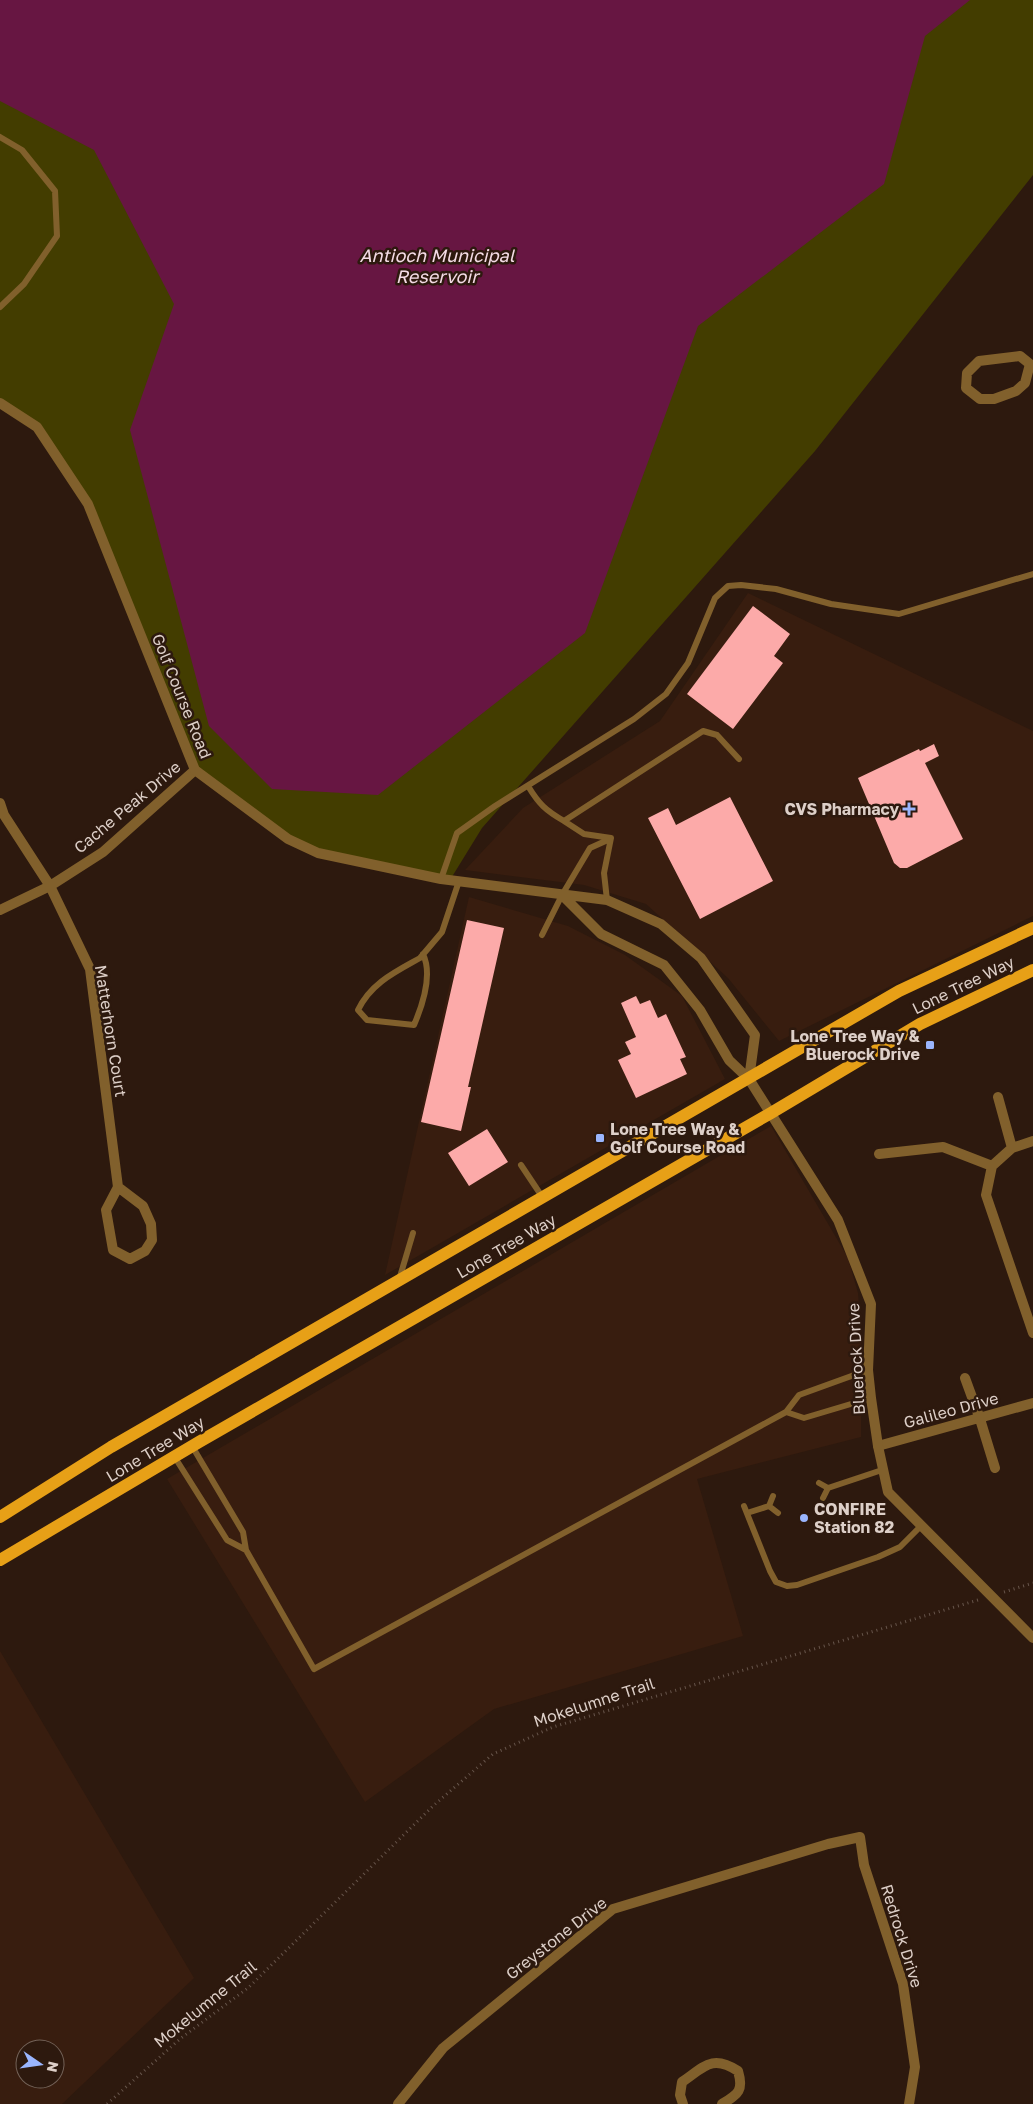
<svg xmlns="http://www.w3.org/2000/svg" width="1033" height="2104" font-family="'Golos Text',sans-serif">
<rect width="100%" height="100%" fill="#2d190e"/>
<path fill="#381d0f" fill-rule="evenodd" d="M748,593L1033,731V916L779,1041L728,978L646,904L584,885L465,870L523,808L660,721Z
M469,897L568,926L625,955L682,996L725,1079L385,1275Z
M771,1126L848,1258L858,1293L861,1332V1437L697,1479L743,1636L494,1709L365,1802L167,1479Z
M0,1651L194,1978L62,2104H0ZM25,2049H55V2079H25Z"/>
<path fill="#433d00" d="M0,0H1033V175L815,451L482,828L450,880L318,853L288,839L195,770L88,504L37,427L0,403Z"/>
<path fill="#671642" d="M0,0H970L925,36L884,184L698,326L585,633L378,795L272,789L209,726L130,430L174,304L94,150L0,101Z"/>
<path fill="#fcaaa9" d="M753,606L790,634L774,656L783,663L733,729L687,694Z
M934,744L939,756L925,763L963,839L907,868H900L894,863L858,778L919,749L920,751Z
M730,797L773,881L700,919L648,818L668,808L676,825Z
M467,920L504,928L468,1087H471L461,1131L421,1122Z
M636,996L640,1004L650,1000L658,1018L666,1014L686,1057L680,1059L687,1074L636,1098L618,1060L631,1054L625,1042L636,1037L621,1003Z
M487,1129L508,1162L469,1186L448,1153Z"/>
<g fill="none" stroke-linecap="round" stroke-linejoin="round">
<path stroke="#67554b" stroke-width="3" stroke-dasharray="1 4" stroke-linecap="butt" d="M1004,1592L1033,1583
M107,2104L180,2039L248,1988L433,1806L493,1754L553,1727L978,1600"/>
<path stroke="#81602c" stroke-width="6" d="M0,137L22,150L55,191L57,236L24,284L0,307
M528,786C539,804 545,810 564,821
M611,838L584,834L564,821L703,731L717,735L739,759
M441,879L457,833L495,806L634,719L666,694L688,663L715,598L728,586L741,585L776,589L831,604L899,614L1033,574
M607,900L604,873L611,838
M542,935L562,895L590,848L610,839
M423,954C433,975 423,1004 414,1025L367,1020L358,1010C371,983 395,972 420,958L442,932L459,881
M521,1165L543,1198
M399,1280L413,1233
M786,1412L804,1418L871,1398
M192,1446L243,1532L246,1550L314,1669L786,1412L799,1395L868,1370
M174,1456L227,1540L246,1550
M819,1483L828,1488
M823,1498L828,1488L882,1470
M744,1506L770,1571L776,1582L787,1586L797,1585L878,1557L900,1547L921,1526
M769,1506L773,1496
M747,1513L769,1506L778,1513"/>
<path stroke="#81602c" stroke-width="10" d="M1020,356L1030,364L1025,383L1016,391L994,399H980L966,388L967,373L979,361Z
M0,803L4,815L50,886L90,969L118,1187L106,1210L113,1250L130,1259L145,1251L152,1240L151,1224L143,1206L118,1187
M0,910L50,886L103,852L195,770
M998,1097L1012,1148
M1033,1141L1012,1148L992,1166L986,1195L1033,1333
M879,1154L943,1147L992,1166
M965,1378L980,1419L995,1468
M878,1446L1033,1403
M398,2104L443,2048L613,1909L828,1844L860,1837L864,1865L903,1984L915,2067L909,2104
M683,2104L680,2095L682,2082C704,2067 712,2054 738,2071C744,2091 738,2094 722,2104"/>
<path stroke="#81602c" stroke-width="10" d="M0,403L37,427L88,504L195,770L288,839L318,853L441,879L607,900L661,924L701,958L755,1035L749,1079
M562,895L601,934L664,965L700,1010L729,1060L749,1079L838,1220L871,1304L868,1370L871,1398L878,1446L888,1492L1033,1638"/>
<path stroke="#e7a017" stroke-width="12" d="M0,1517L111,1447L899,991L1033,928
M0,1560L199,1442L771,1113L920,1024L1033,970"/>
</g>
<g fill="#9ab5fd" stroke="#2d190e" stroke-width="2">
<path d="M906.5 801.5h5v5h5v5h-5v5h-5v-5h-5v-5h5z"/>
<rect x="925" y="1040" width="10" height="10" rx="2.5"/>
<rect x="595" y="1133" width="10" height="10" rx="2.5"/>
<circle cx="804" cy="1518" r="5"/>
</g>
<g text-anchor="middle" stroke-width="5" stroke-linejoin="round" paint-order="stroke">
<g font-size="16" fill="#ddcfc8" stroke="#2d190e">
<text transform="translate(182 696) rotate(68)" y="6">Golf Course Road</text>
<text transform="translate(127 807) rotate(-40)" y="6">Cache Peak Drive</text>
<text transform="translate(963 985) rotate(-26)" y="6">Lone Tree Way</text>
<text transform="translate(111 1031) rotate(81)" y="6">Matterhorn Court</text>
<text transform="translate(506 1246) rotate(-30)" y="6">Lone Tree Way</text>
<text transform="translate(856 1359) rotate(-93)" y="6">Bluerock Drive</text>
<text transform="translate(951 1410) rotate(-15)" y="6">Galileo Drive</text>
<text transform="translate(155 1449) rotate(-31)" y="6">Lone Tree Way</text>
<text transform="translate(594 1702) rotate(-18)" y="6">Mokelumne Trail</text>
<text transform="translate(902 1936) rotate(73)" y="6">Redrock Drive</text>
<text transform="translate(556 1938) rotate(-38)" y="6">Greystone Drive</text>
<text transform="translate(205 2004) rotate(-39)" y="6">Mokelumne Trail</text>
</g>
<g font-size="16" font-weight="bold" fill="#ddcfc8" stroke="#2d190e" text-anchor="end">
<text x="899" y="815">CVS Pharmacy</text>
<text x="920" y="1042">Lone Tree Way &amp;<tspan x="920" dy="18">Bluerock Drive</tspan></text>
<text x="610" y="1135" text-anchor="start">Lone Tree Way &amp;<tspan x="610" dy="18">Golf Course Road</tspan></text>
<text x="814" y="1515" text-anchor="start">CONFIRE<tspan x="814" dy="18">Station 82</tspan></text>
</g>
<g font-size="18" font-style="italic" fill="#f4dbe5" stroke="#2d190e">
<text x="437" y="262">Antioch Municipal<tspan x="437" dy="21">Reservoir</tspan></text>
</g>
</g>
<g transform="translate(40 2064) rotate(103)"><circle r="24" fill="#2d190e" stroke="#736258"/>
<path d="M0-4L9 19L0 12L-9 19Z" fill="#9ab5fd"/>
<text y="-8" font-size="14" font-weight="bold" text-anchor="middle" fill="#ddcfc8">N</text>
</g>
</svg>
